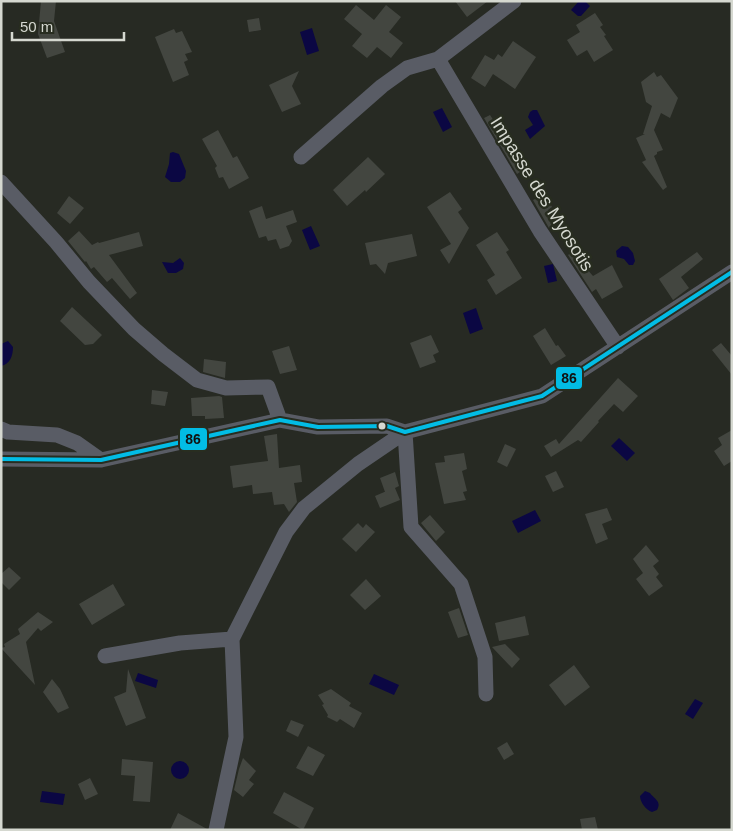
<svg xmlns="http://www.w3.org/2000/svg" width="733" height="831" font-family="Arial,sans-serif">
<rect width="100%" height="100%" fill="#272a23"/>
<path fill="#0b0743" d="M579,1H585L590,6L581,16H578L571,10Z
M312,28L319,51L307,55L300,32Z
M442,108L452,127L443,132L433,112Z
M533,110H537L545,126L530,139L525,130L533,125L528,117L530,112Z
M173,152L179,154L186,171L185,178L180,182H171L165,177L169,164L170,153Z
M311,226L320,246L310,250L302,230Z
M622,246L628,247L633,253L635,261L633,265H629L624,259L617,257L616,251Z
M180,258L184,263L183,269L176,273H168L162,262L173,263Z
M553,264L557,281L548,283L544,266Z
M476,308L483,329L470,334L463,313Z
M8,341L13,347C13,356 10,364 1,366V344Z
M619,438L635,453L627,461L611,446Z
M535,510L541,521L518,533L512,521Z
M138,673L158,680L156,688L135,681Z
M374,674L399,685L394,695L369,684Z
M695,699L703,703L693,719L685,714Z
M171 770a9 9 0 1 1 18 0a9 9 0 1 1-18 0Z
M42,791L65,794L63,805L40,802Z
M645,791L650,793C654,799 662,801 657,810L652,812C646,810 640,802 640,796Z"/>
<path fill="#434640" d="M41,1H56L54,21L65,52L47,58L38,34Z
M455,1H488L467,17Z
M356,5L374,20L386,5L401,17L389,32L403,43L391,58L377,47L367,58L352,46L362,34L344,19Z
M595,13L603,25L600,27L606,35L604,36L613,50L594,62L587,50L577,56L567,40L580,32L576,25Z
M259,18L261,30L249,32L247,20Z
M174,29L176,33L182,31L192,52L185,54L188,60L184,62L189,75L173,82L155,37Z
M513,41L536,57L515,89L493,74L485,87L471,78L485,55L494,60L498,54L502,57Z
M299,71L292,86L301,104L282,112L269,85Z
M654,72L657,77L661,75L678,98L670,118L661,113L654,130L663,150L657,152V154L654,156L667,187L663,190L642,162L646,160L636,138L645,134H643L652,106L646,102L641,82Z
M490,115L514,151L516,150L526,168L517,174L484,118Z
M218,130L233,158L237,156L249,178L229,189L223,177L219,178L215,168L217,166L202,139Z
M368,157L385,174L366,192L365,190L347,206L333,190Z
M450,192L462,209L458,212L469,228L449,264L440,250L451,244L427,207Z
M545,194L552,207L548,210L555,224L549,228L533,200Z
M69,196L84,208L70,224L57,213Z
M262,206L266,219L293,210L297,222L286,226L292,241L289,246L280,249L276,239L268,241L266,236L259,238L249,211Z
M79,231L92,245L98,242L99,243L139,232L143,246L109,255L137,293L130,299L112,278L107,282L94,267L91,269L86,261L85,262L68,241Z
M497,232L509,250L506,252L522,278L496,295L487,280L495,275L476,245Z
M412,234L417,256L388,263L385,274L376,264L370,265L365,243Z
M572,252L593,276L612,265L623,287L602,299L596,289L592,292L568,255Z
M697,252L703,259L681,277L689,288L673,300L659,279Z
M72,307L102,335L93,344L85,345L60,321Z
M545,328L556,346L558,345L566,356L551,365L533,336Z
M431,335L439,352L433,355L436,362L420,368L410,343Z
M721,343L732,356V375L712,350Z
M289,346L297,370L280,374L272,351Z
M204,359L226,362L225,378L203,372Z
M618,378L638,396L623,412L614,404L598,421L599,422L581,442L578,440L551,457L544,446L556,439L559,444Z
M152,390L168,392L165,406L151,404Z
M219,396L222,397L224,418L205,419V416H192L191,398Z
M732,430V461L724,466L714,451L722,445L718,438Z
M277,434L279,468L300,465L302,482L294,483L297,502L289,512L284,504L274,505L272,492L253,494L252,485L233,488L230,466L268,461L264,436Z
M505,444L516,449L507,467L497,462Z
M464,453L467,469L462,471L467,491L463,492L466,500L444,504L435,463L445,462L444,456Z
M556,471L564,487L553,492L545,476Z
M395,472L399,486L395,488L400,500L380,508L375,496L389,490L385,492L380,478Z
M607,508L612,520L602,524L608,539L596,544L585,514Z
M430,515L445,532L436,541L421,523Z
M358,523L363,528L366,524L375,532L356,552L342,539Z
M646,545L659,561L653,566L659,574L656,577L663,586L649,596L636,579L643,573L633,559Z
M9,567L21,578L9,590L1,582V574Z
M366,579L381,596L365,610L350,595Z
M113,584L125,605L92,625L79,604Z
M459,608L468,635L458,638L448,612Z
M38,612L53,622L41,631L38,628L26,642L35,685L1,648L5,647L4,644L20,634L18,629Z
M525,616L529,635L499,641L495,623Z
M505,644L520,659L512,668L492,647Z
M574,665L590,687L565,706L549,685Z
M128,669L146,718L126,726L114,697L126,692Z
M52,679L60,689L69,708L58,713L43,692Z
M331,689L351,703L349,706L362,713L354,728L340,719L337,722L327,717L328,715L322,705L324,704L318,695Z
M291,720L304,725L298,737L286,731Z
M507,742L514,754L504,760L497,748Z
M308,746L325,755L313,776L296,768Z
M243,758L256,771L249,780L254,784L243,797L234,790L239,769Z
M122,759L153,762L150,802L133,801L135,776L121,775Z
M90,778L98,794L85,800L78,784Z
M284,792L314,808L303,830L273,813Z
M178,813L207,829V830H170Z
M595,817L598,830H582L580,819Z"/>
<g fill="none" stroke-linecap="round" stroke-linejoin="round">
<path stroke="#595c65" stroke-width="15" d="M514,1L438,59L540,231L618,347
M301,157L382,86L407,68L438,59
M1,182L56,242L89,282L134,329L163,354L197,380L226,388L268,387L280,420
M1,429L8,432L57,435L77,443L101,460
M405,432L411,527L461,584L485,657L486,694
M1,459L101,460L280,420L318,427L387,426L405,432L542,396L732,272
M105,656L180,643L232,639
M216,830L236,737L232,639L286,532L304,508L358,464L405,432"/>
<g stroke="#282d20" stroke-width="8">
<path id="bus-1" d="M1,459L101,460L280,420L318,427L387,426L405,432L542,396L732,272"/>
</g>
<use href="#bus-1" stroke="#02bce5" stroke-width="4"/>
</g>
<circle fill="#d5d8d0" stroke="#282d20" stroke-width="2" cx="382" cy="426" r="4.5"/>
<g text-anchor="middle" stroke-width="5" stroke-linejoin="round" paint-order="stroke">
<g font-size="18" fill="#d5d8d0" stroke="#282d20">
<text transform="translate(542 194) rotate(58)" y="6">Impasse des Myosotis</text>
</g>
</g>
<g stroke="#282d20" stroke-width="2">
<rect x="555" y="366" width="28" height="24" rx="5" fill="#02bce5"/>
<rect x="179" y="427" width="29" height="24" rx="5" fill="#02bce5"/>
</g>
<g font-size="14" text-anchor="middle" font-weight="bold" fill="#111">
<text x="569" y="383">86</text>
<text x="193" y="444">86</text>
</g>
<rect width="733" height="831" fill="none" stroke="#d5d8d0" stroke-width="5"/>
<path d="M12 32v8h112v-8" fill="none" stroke="#d5d8d0" stroke-width="2.5"/>
<text x="20" y="32" font-size="15" fill="#d5d8d0" stroke="#282d20" stroke-width="4" paint-order="stroke">50 m</text>
</svg>
